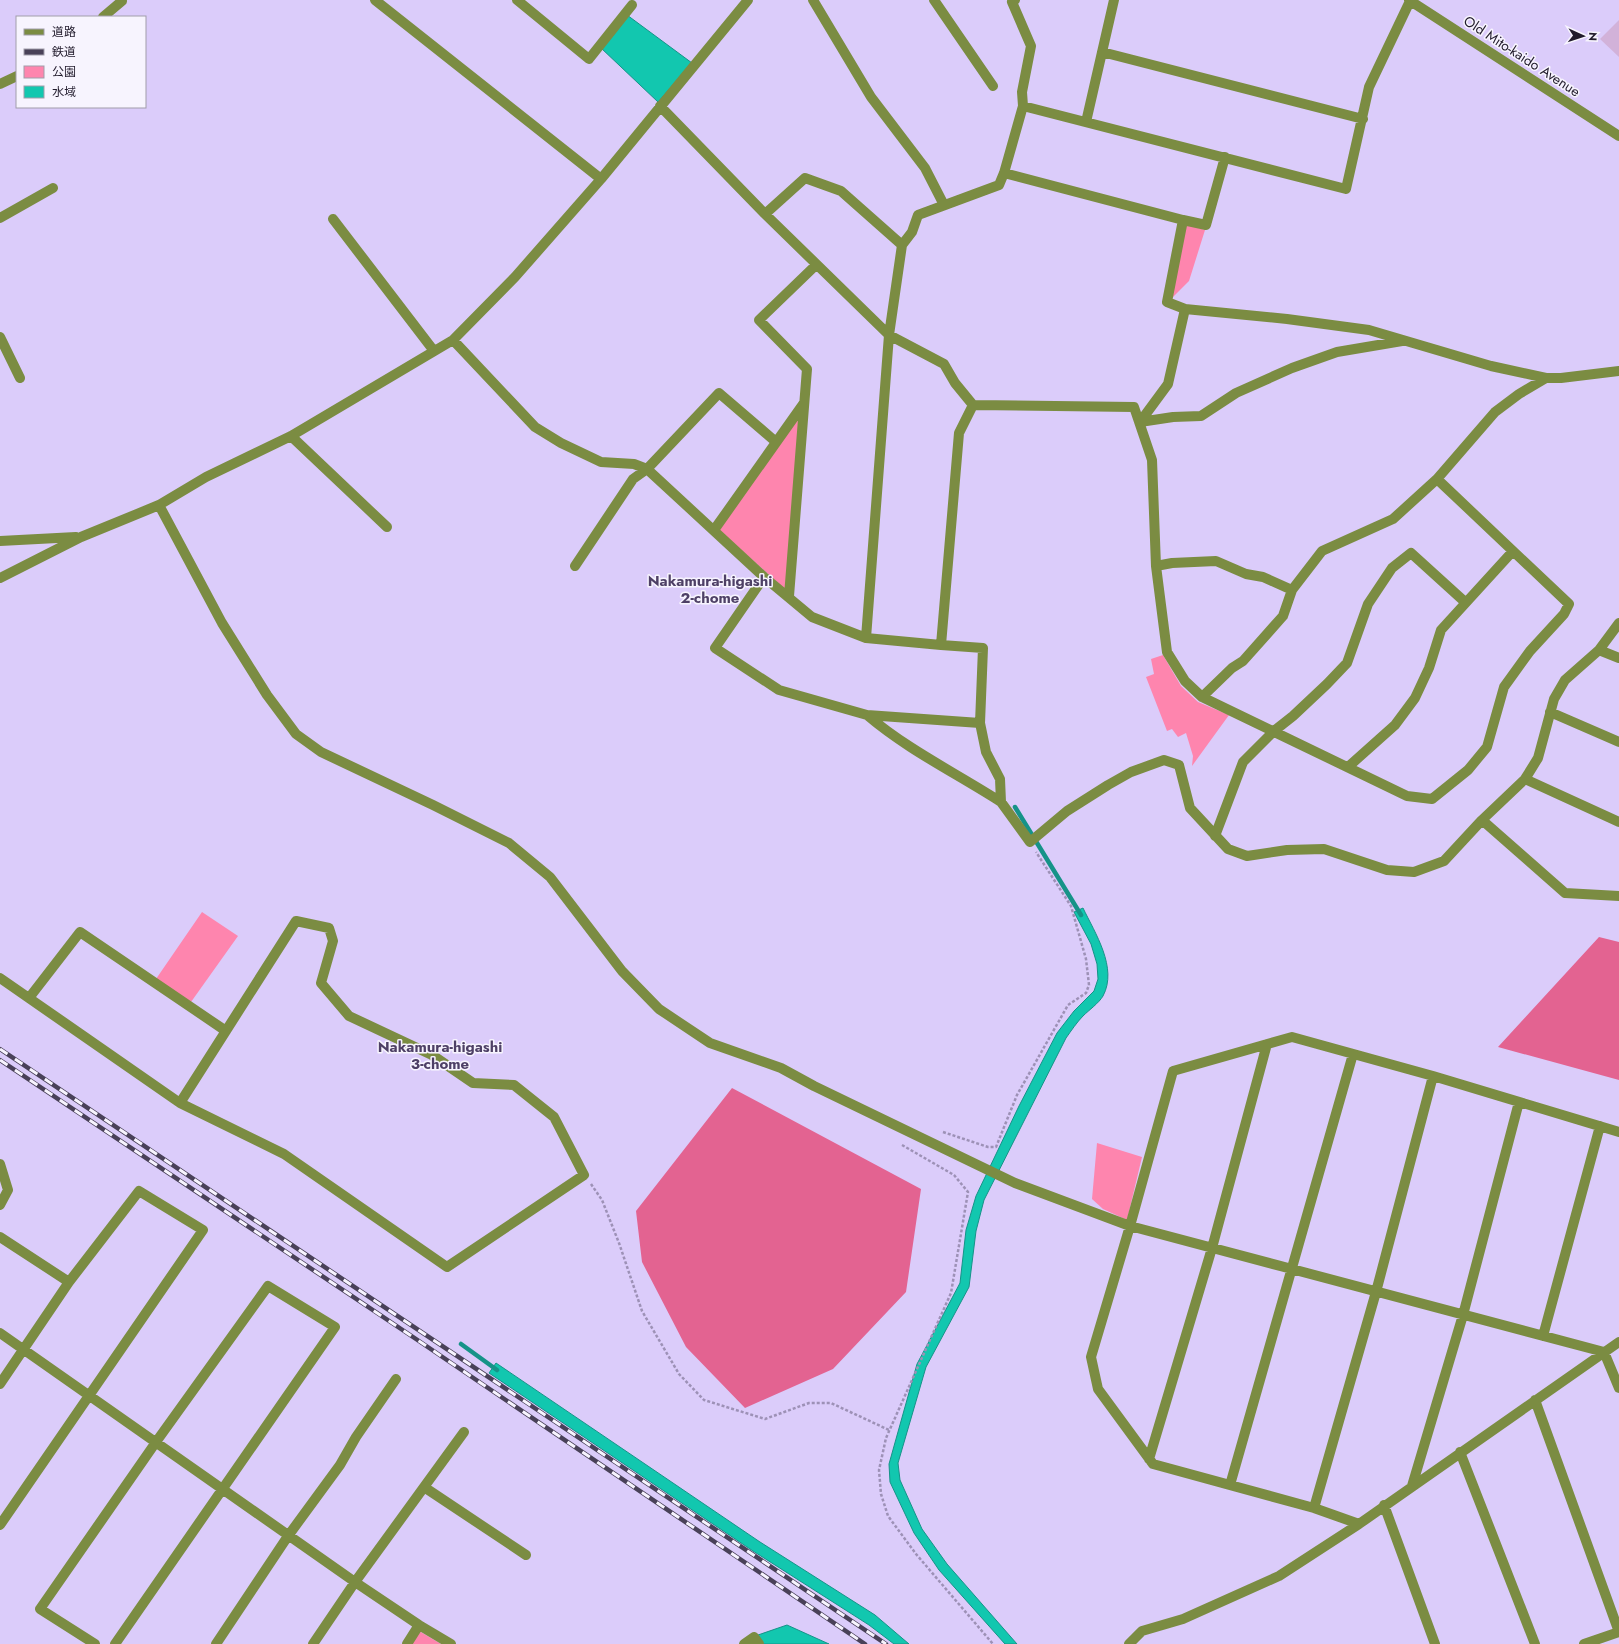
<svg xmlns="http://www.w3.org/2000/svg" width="1619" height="1644" font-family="Jost,'Noto Sans JP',sans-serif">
<rect width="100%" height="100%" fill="#dbccfa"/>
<path fill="#fe85ae" d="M1185,224L1205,230L1189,281L1171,299Z
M801,411L787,591L719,530Z
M1163,655L1181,686L1198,702L1229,715L1192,766L1193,756L1186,733L1178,737L1172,729L1167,731L1146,677L1154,674L1151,659Z
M202,912L238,936L191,1002L156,979Z
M1097,1143L1142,1157L1127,1220L1103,1209L1092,1199Z
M419,1631L441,1644H412Z"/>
<path fill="#e36391" d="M1599,937L1619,942V1080L1498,1047Z
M732,1088L921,1189L906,1292L833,1369L745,1408L686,1347L642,1262L636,1211Z"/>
<path fill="#12c7af" stroke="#169388" d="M627,15L692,63L658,102L601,48Z
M1083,908C1095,933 1118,968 1103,996C1099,1003 1089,1010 1083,1016C1077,1022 1071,1031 1066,1038L984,1200L976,1231L969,1287L926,1367L898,1463L900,1480L922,1529L947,1564L1017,1644H1005L939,1570L914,1533L890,1482L889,1464L917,1364L960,1283L966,1230L976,1196L1019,1106L1057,1033L1074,1011L1094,991L1098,979L1097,964L1091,944L1074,912Z
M496,1363L760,1542L875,1615L909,1644H894L869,1625L753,1551L489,1373Z
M787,1625L829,1644H763L758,1635Z"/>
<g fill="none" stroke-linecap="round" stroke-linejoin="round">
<path stroke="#169388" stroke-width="4.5" d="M1015,807L1081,915
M461,1344L497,1370"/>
</g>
<path fill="#d2b2d9" d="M1619,20V57L1600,39Z"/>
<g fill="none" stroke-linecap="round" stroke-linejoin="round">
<path stroke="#9d91b6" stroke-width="2.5" stroke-dasharray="3 2" stroke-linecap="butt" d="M943,1132L988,1147H996L1017,1095L1068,1005L1086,993L1089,985L1086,959L1071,906L1036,852
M902,1145L954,1175L968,1192L951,1293L886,1438L879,1470L881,1494L888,1516L916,1554L993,1644
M591,1184L602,1200L619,1243L642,1311L679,1374L704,1400L765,1419L809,1403H831L889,1430"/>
<path stroke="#7b8c42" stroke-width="10" d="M375,0L601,179
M517,0L589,59L632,5
M813,0L871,97L925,168L944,205
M934,0L993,86
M1409,0L1619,136
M103,17L122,1
M1102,52L1363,119
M0,84L17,76
M660,106L765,214L889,335L944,364L955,383L973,405L1134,407L1152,460L1156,566L1167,652L1185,681L1202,697L1407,796L1432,799L1468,770L1487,747L1504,687L1530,651L1564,614L1569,604L1437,479L1393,519L1322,551L1292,590L1283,616L1243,661L1232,668L1202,697
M1023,106L1346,189L1369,87L1410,1
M1086,122L1114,0
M1004,173L1183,220
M765,214L805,178L841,191L902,245
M0,218L53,188
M333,219L434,351
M1185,309L1287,319L1369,330L1491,366L1546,378H1561L1619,371
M0,337L20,378
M453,340L535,427L561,443L601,462L634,464L647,469L764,577L812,617L866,638L941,645L959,433L973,405
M1140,422L1168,384L1185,309L1167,302L1183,220L1206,225L1225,157
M1140,422L1173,417L1201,416L1236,393L1292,368L1337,352L1402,341
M291,436L387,527
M1437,479L1495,412L1519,394L1546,378
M159,505L222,623L267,695L296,734L321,752L433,805L509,843L550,877L622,971L659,1009L710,1043L781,1068L814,1086L1015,1183L1130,1226L1604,1352L1619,1388
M714,530L804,403
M0,541L76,537
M575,566L633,479L647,469L719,393L776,442
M1156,566L1172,563L1216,561L1246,574L1263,577L1292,590
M764,577L715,648L779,690L867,715L980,723
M0,578L81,537L159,505L206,477L291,436L453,340L515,277L601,179L748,0
M789,596L807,369L759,320L816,265
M866,638L889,335L902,245L912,232L918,215L999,185L1004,173L1023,106L1022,92L1031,46L1012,2L1015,0
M941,645L983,648L980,723L986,752L1000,779L1001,802L1030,842L1067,811L1108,785L1131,772L1164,760L1179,765L1190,808L1228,849L1247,856L1287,850L1324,849L1387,870L1414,872L1444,861L1482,820L1525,779L1538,758L1554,699L1565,680L1599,650L1619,623
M1599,650L1619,658
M1550,712L1619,742
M867,715C908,750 956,773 1001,802
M1348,767L1395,725L1415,698L1429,668L1441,630L1513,551
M1525,779L1619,822
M1482,820L1565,893L1619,896
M1215,836L1243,762L1274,731L1293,716L1327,684L1347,663L1368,604L1392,568L1411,553L1465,602
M296,921L329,928L333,941L321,983L349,1016L432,1055L473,1083L514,1085L554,1117L584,1175L447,1267L284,1154L180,1103Z
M0,978L180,1103
M29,998L80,932L226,1031
M0,1164L8,1190L0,1205
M0,1237L69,1282
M0,1333L355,1582L419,1625L451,1644
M1543,1336L1600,1126
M0,1384L69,1282L139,1191L203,1230L0,1525
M1535,1400L1619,1632
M1460,1452L1535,1644
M1149,1459L1212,1248L1267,1044
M1230,1485L1353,1054
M1412,1486L1463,1315L1519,1102
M424,1487L526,1555
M1384,1505L1435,1644
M1314,1508L1376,1292L1433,1076
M1359,1524L1314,1508L1153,1464L1098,1389L1091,1357L1130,1226L1173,1071L1292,1037L1433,1076L1619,1132
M95,1644L40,1609L156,1442L268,1286L335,1327L115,1644
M216,1644L288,1536L340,1465L356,1437L396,1379
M313,1644L355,1582L464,1432
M407,1644L419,1625
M744,1644L754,1637L759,1644
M1129,1644L1142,1631L1183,1619L1279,1576L1359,1524L1619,1342
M1584,1644L1619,1632"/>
<g stroke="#494158" stroke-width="4.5">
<path id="rail" d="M0,1049L886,1644
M0,1060L416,1339L865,1644"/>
</g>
<use href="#rail" stroke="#f7f4fe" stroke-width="3" stroke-dasharray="9" stroke-linecap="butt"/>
</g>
<g text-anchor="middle" stroke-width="3" stroke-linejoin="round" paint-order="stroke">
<g font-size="14" fill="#211b2c" stroke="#f7f4fe">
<text transform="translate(1522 56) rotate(33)" y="5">Old Mito-kaido Avenue</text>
</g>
<g font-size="15" font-weight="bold" fill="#4e4066" stroke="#f7f4fe">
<text x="710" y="586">Nakamura-higashi<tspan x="710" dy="17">2-chome</tspan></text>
<text x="440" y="1052">Nakamura-higashi<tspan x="440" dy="17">3-chome</tspan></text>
</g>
</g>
<rect x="16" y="16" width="130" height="92" fill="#f7f4fe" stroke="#a19daa"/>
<rect x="24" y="29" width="20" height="6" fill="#7b8c42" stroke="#a19daa"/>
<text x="52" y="36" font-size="12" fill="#211b2c">道路</text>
<rect x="24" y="49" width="20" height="6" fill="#494158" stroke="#a19daa"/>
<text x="52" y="56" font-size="12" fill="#211b2c">鉄道</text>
<rect x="24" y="66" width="20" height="12" fill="#fe85ae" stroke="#a19daa"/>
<text x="52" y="76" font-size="12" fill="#211b2c">公園</text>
<rect x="24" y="86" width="20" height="12" fill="#12c7af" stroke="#a19daa"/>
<text x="52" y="96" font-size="12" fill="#211b2c">水域</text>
<g transform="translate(1583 36) rotate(93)" stroke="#f7f4fe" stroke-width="3" paint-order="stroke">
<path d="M0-3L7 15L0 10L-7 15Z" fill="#211b2c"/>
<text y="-6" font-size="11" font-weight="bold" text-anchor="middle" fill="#211b2c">N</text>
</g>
</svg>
